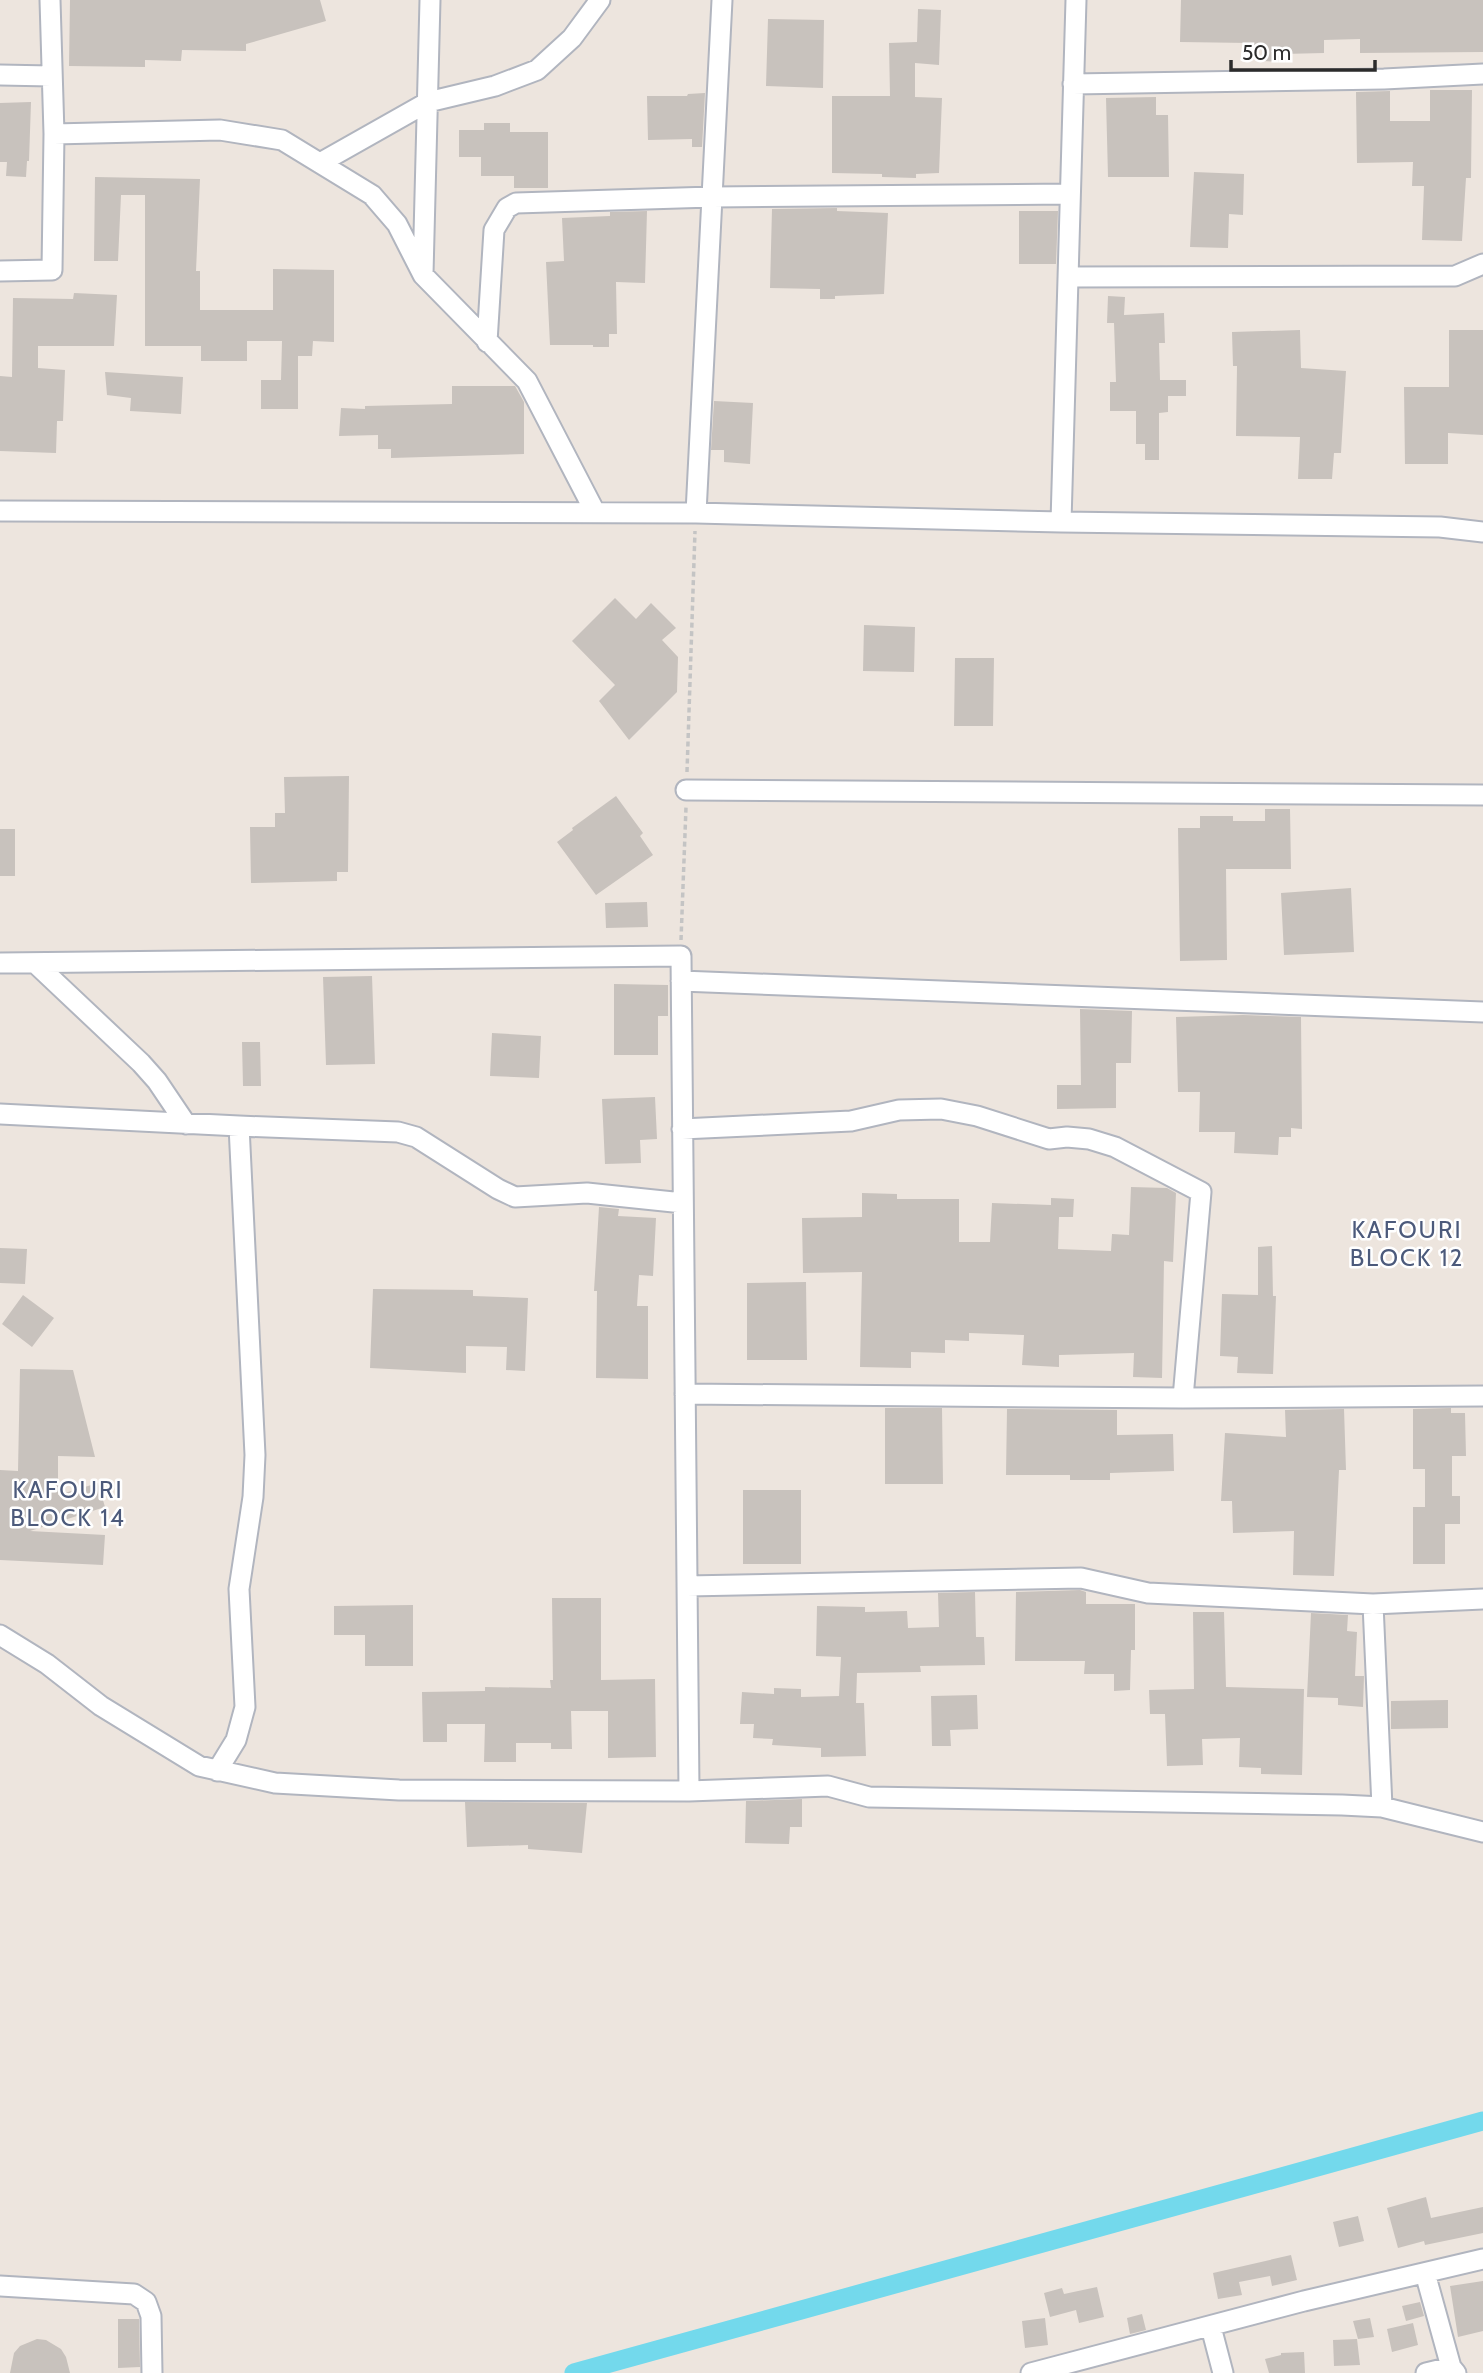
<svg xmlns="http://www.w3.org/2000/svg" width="1483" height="2373" font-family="Cabin,sans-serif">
<rect width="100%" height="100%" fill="#ede5de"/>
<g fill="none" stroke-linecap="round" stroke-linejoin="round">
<path stroke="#73d9ec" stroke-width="19" d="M574,2373L1483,2121"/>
</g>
<path fill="#c8c2bd" d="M70,0H320L326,21L246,44V51L182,50L181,61L145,60V67L69,66Z
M1181,0H1483V52L1360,53V39L1324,40V53L1283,54L1282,62L1264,61L1265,50L1249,49V43L1180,42Z
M918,9L941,10L939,65L915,63V97L942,98L939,173L916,174V178L882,177V174L832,173V96H890L889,43L917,42Z
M768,19L824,20L823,88L766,86Z
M1430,90H1472L1471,178H1466L1462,241L1422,240L1424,186H1412L1413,162L1357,163L1356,92L1390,91V121H1430Z
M705,93L702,147H692V139L648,140L647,96H687L688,94Z
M1156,97V115H1168L1169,177H1108L1106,98Z
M31,102L29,161H27L26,177L6,176L7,162H0V103Z
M484,123H510V132H548V188H514V176H481V157H459V130H484Z
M1194,172L1244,174L1243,215L1229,214L1228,248L1190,247Z
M95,177L200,179L196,271H200V310H273V269L334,270V342L313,341L312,356H298V409H261V380H281L282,341H247V361H201V346H145V195H121L118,261H94Z
M837,208V211L888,213L884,294L835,296V299H820V289L770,288L772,209Z
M647,211L645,283L616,282L617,334H609V347H593V345H550L546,262L564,261L562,218L610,216V212Z
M1019,211H1058L1056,264H1019Z
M74,293L117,295L114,346H38V368L65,370L63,421H57L56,453L0,451V376L12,377L13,298L73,299Z
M1108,296L1125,297L1124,315L1164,313L1165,343H1159L1160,380H1186V396H1168V412L1159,413V460H1145V444H1136V411H1110V382H1116L1114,323H1107Z
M1300,330L1301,368L1346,371L1341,453H1334L1332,479H1298L1300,437L1236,436L1237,366H1233L1232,332Z
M1449,330H1483V435L1448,433V464H1405L1404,387H1449Z
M105,372L183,377L181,414L130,411L131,398L107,395Z
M452,386H515L524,402V454L391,458V449H378V435L339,436L341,408L365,409V406L452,404Z
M714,401L753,403L750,464L724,462V450H711Z
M615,598L636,619L651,603L676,628L662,640L678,657L677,692L629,740L599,701L615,685L572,641Z
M864,625L915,627L914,672L863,671Z
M955,658H994L993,726H954Z
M349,776L348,872H337V881L251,883L250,827H275V813H285L284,777Z
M616,796L643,833L640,836L653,855L596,895L557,842L573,830L572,828Z
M1265,809H1290L1291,869H1226L1227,960L1180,961L1178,828H1200V816H1233V821H1265Z
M0,829H15V876H0Z
M1351,888L1354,952L1284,955L1281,893Z
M647,902L648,927L606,928L605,903Z
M372,976L375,1064L326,1065L323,977Z
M614,984L668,985V1016H658V1055H614Z
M1080,1009L1132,1011L1131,1063H1116V1108L1057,1109V1085H1081Z
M1243,1015L1301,1017L1302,1129L1291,1128V1137H1279L1278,1155L1234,1153L1235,1132H1199L1200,1092H1178L1176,1017Z
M492,1033L541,1036L539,1078L490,1076Z
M242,1042H260L261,1086H243Z
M655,1097L657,1139L640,1140L641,1163L605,1164L602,1099Z
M1131,1187L1167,1188L1176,1193L1173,1262L1164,1261L1162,1378L1133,1377L1134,1353L1059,1355V1367L1022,1365L1024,1335L969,1333V1341L945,1340V1353L911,1352V1368L860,1367L862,1272L803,1273L802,1218L862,1217V1193L897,1194V1199H959V1242H990L992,1203L1051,1205V1198L1074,1199L1073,1217H1059L1058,1249L1111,1251L1112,1234L1129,1235Z
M599,1207L619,1209L618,1216L656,1218L653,1276L639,1275L637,1306H648V1379L596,1378L597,1291H594Z
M1272,1246L1273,1296H1276L1273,1374L1237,1373L1238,1357L1220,1356L1222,1294L1258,1295V1247Z
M0,1248L27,1249L25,1284L0,1283Z
M806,1282L807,1360H747V1283Z
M373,1289L473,1290V1296L528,1298L525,1371L506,1370L507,1347L466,1346V1373L370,1368Z
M23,1295L54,1318L32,1347L2,1324Z
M20,1369L73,1370L95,1457L58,1456V1495L98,1483L105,1507L30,1531L105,1535L103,1565L0,1560V1470L18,1471Z
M885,1408H942L943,1484H885Z
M1451,1408V1413H1465L1466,1456H1452V1496H1460V1524H1445V1564H1413V1507H1425V1469H1413V1409Z
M1007,1409L1117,1410V1435L1173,1434L1174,1471L1110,1473V1480H1070V1475H1006Z
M1344,1409L1346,1470H1339L1334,1576L1293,1575L1294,1531L1233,1533L1232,1501H1221L1225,1433L1286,1437L1285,1410Z
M743,1490H801V1564H743Z
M1080,1590L1086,1592V1604H1135V1650H1131L1130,1690L1114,1691V1674H1084L1085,1661H1015L1016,1592Z
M975,1592L976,1637H984L985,1665L920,1666L921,1672L857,1673L856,1703H864L866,1756L821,1757V1748L772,1745L773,1739L753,1738L754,1724H740L742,1692L774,1694V1688L801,1689V1697L839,1696L841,1657L816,1656L817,1606L865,1607V1612L907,1611L908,1628L939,1627L938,1593Z
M552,1598H601V1680L655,1679L656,1757L608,1758V1711H571L572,1749H551V1743H516V1762H484L485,1724H447V1742H423L422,1692L485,1691V1687L551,1688L550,1680H553Z
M413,1605V1666H365V1635H334V1606Z
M1193,1612H1224L1226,1687L1304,1689L1302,1775L1261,1774V1768L1239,1767L1240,1738L1202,1739L1203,1765L1167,1766L1165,1714H1150L1149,1690L1194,1689Z
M1311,1613L1348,1615L1347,1631L1357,1632L1355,1676H1364L1363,1707L1338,1705V1698L1307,1697Z
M977,1695L978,1729L950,1730L951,1746H932L931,1696Z
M1448,1700V1728L1391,1729V1701Z
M802,1799V1827H790L789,1844L745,1843L746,1801Z
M465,1802L587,1803L582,1853L528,1849V1845L467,1847Z
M1426,2197L1431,2218L1483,2207V2233L1425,2245L1424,2241L1398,2248L1387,2208Z
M1358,2216L1364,2241L1339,2247L1333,2222Z
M1291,2255L1297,2280L1272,2286L1270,2276L1239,2282L1242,2295L1218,2299L1213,2273Z
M1483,2281V2331L1458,2337L1450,2286Z
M1097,2287L1104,2317L1079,2323L1076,2310L1050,2317L1044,2293L1062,2288L1064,2294Z
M1420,2302L1424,2316L1406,2321L1402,2306Z
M1142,2314L1146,2330L1130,2334L1127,2318Z
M1045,2318L1048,2345L1025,2348L1022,2321Z
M1370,2318L1374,2337L1358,2339L1353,2321Z
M118,2319H139L140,2367L118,2368Z
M1413,2323L1418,2345L1392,2352L1387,2329Z
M37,2339L46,2340L61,2349L66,2357L70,2373H10L14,2353L20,2346Z
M1357,2339L1360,2365L1334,2366L1333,2340Z
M1304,2352L1305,2373H1269L1265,2359L1281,2355V2353Z"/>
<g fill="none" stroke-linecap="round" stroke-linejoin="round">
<g stroke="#b1b5bf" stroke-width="23">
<path id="street" d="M0,75L51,76
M1073,84L1384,79L1483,74
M54,134L220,130L282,140L372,195L397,224L423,275L527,381L595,512
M320,163L428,102L495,86L537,70L572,38L600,0
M0,271L52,270L54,134L50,0
M423,274L430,0
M1068,277L1455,276L1483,264
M487,342L494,230L507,208L516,203L712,197L1070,194
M0,511L696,513L1061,522L1440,527L1483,532
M696,513L722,0
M1061,522L1076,0
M686,790L1483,795
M0,963L681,956L689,1791
M35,963L141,1063L157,1081L186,1124
M681,981L1483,1012
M0,1114L239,1126L398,1132L416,1137L498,1189L515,1197L587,1193L683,1203
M682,1129L851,1121L899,1110L941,1109L977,1116L1049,1139L1067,1137L1089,1139L1115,1147L1201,1192L1183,1398
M685,1394L1183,1398L1483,1396
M687,1586L1081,1578L1148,1593L1373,1604L1382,1807
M1373,1604L1483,1599
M0,1635L47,1664L101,1706L199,1766L275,1783L399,1790L689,1791L828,1786L869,1797L1342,1805L1382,1807L1483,1832
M217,1771L236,1740L245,1707L239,1589L253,1497L255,1455L239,1126
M1425,2273L1451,2367L1456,2373
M0,2286L134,2294L146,2302L151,2316L152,2373
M1211,2327L1223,2373
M1031,2373L1304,2301L1483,2259
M1426,2373L1451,2367"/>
</g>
<path stroke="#c4c4c4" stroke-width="3.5" stroke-dasharray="5 3.5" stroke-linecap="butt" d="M687,772L695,531
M681,940L686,807"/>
<use href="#street" stroke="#fff" stroke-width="19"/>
</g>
<g text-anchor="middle" stroke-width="5" stroke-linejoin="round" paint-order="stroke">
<g font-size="24" letter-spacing="2" fill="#4c5a7b" stroke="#fff">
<text x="1407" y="1238">KAFOURI<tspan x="1407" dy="28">BLOCK 12</tspan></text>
<text x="68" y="1498">KAFOURI<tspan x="68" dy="28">BLOCK 14</tspan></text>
</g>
</g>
<path d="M1231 60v10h144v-10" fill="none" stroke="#2b2b2b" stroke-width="3.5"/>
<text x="1242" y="60" font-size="21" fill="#2b2b2b" stroke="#ffffff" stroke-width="5" paint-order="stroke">50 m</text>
</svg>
